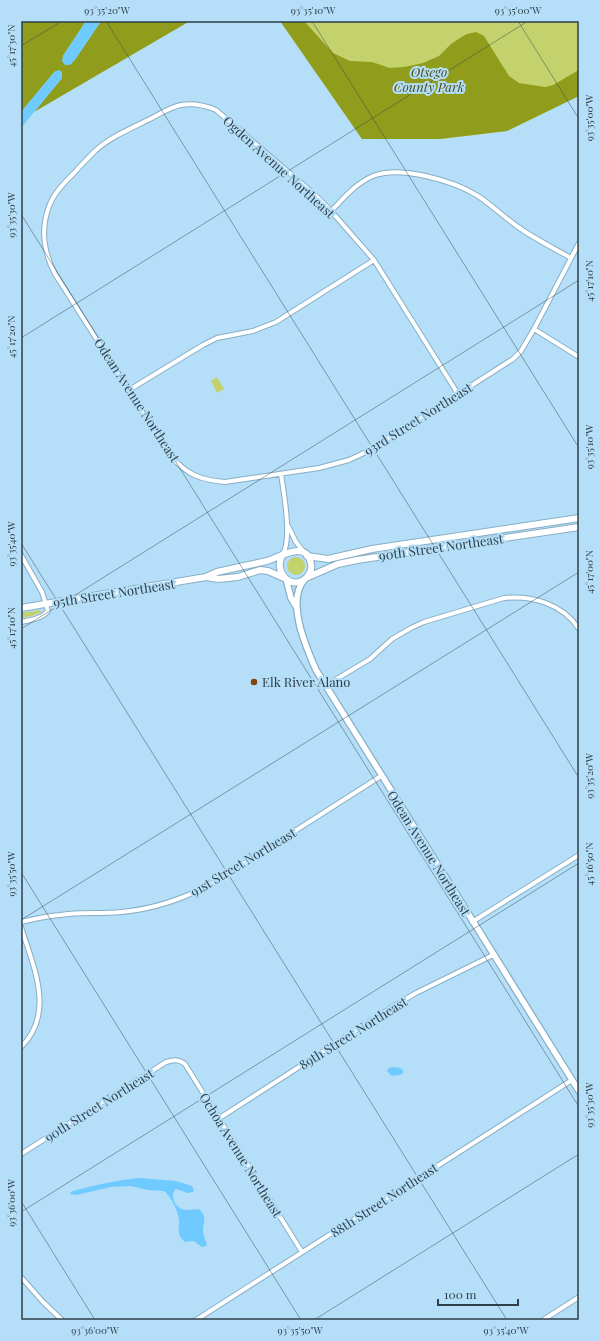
<svg xmlns="http://www.w3.org/2000/svg" width="600" height="1341" font-family="'Playfair Display',serif">
<rect width="100%" height="100%" fill="#b5def8"/>
<path fill="#c4d26e" d="M280,21H579V96L507,131L440,139H362Z
M217,377L224,389L217,393L211,381Z
M287 566a9 9 0 1 1 18 0a9 9 0 1 1-18 0Z
M40,610L41,612L32,616L21,618V613Z"/>
<path fill="#909d1c" d="M21,21H86L63,56L74,61L101,21H190L34,112L62,78L56,71L21,112Z
M280,21H304L333,53L350,61L372,62L390,68L404,67L423,63L439,56L451,44L460,38L467,34L476,32L484,36L509,76L519,83L545,87L553,85L579,70V96L507,131L440,139H362Z"/>
<path fill="#6fcbff" d="M86,21H101L74,61L70,65H65L62,61L63,56Z
M59,70L62,72V78L21,128V112L54,72Z
M392,1067L400,1068L403,1070V1073L400,1075L392,1076L387,1071L389,1068Z
M139,1178L176,1181L192,1186L194,1190L193,1192L188,1193L176,1189C170,1195 174,1206 182,1209C186,1211 194,1209 199,1209C208,1218 203,1220 203,1231C203,1235 205,1239 207,1244L206,1246L202,1247L194,1241L185,1242C175,1233 180,1230 179,1219C178,1211 170,1195 164,1191L148,1190L130,1186L111,1187L76,1195L70,1194V1193L73,1191C95,1185 117,1180 139,1178Z"/>
<g fill="none" stroke-linecap="round" stroke-linejoin="round">
<g stroke="#87aec7" stroke-width="6">
<path id="minor" d="M331,211C344,198 356,183 373,176C400,165 454,181 478,196C493,206 506,219 521,229C537,240 555,249 571,258
M534,329L579,357
M129,390L203,345L217,338L253,331L276,322L374,260
M458,394L374,260L331,211L314,194L216,110C204,105 194,103 181,105C170,107 160,114 150,119C132,128 110,137 95,151C88,158 81,165 74,173C65,182 55,192 50,204C40,228 43,251 55,274L171,456C187,475 201,480 225,482L319,468L349,460L364,453L397,433L513,359L521,351L534,329L579,243
M281,474C284,494 292,538 283,554
M288,526L296,542L303,551
M21,555L42,592L48,611C41,619 31,620 21,622
M325,686L370,659L392,639L411,628L424,622L504,598C532,595 563,604 579,629
M21,922C34,919 46,916 60,915C80,912 100,914 121,912C155,909 186,898 215,882L381,776
M472,922L579,855
M21,927C33,966 56,1013 21,1047
M218,1119L397,1004L416,993L493,955
M21,1154L166,1062C173,1060 179,1059 185,1064L302,1252
M21,1277L43,1302L62,1320
M196,1320L572,1080
M543,1320L579,1297"/>
</g>
<g stroke="#87aec7" stroke-width="8">
<path id="tertiary" d="M286,579L291,598L297,608
M304,580C286,602 306,647 316,670L579,1091"/>
</g>
<g stroke="#87aec7" stroke-width="8">
<path id="secondary" d="M307,556L328,559L372,549L579,518
M206,577L218,579L238,577L260,570L268,571L284,578
M308,577L338,564L357,560L579,527
M21,608L206,577L217,572L267,561C280,557 307,539 311,564C312,569 310,574 306,578C291,592 272,571 283,554"/>
</g>
<use href="#minor" stroke="#fff" stroke-width="4"/>
<use href="#tertiary" stroke="#fff" stroke-width="5.5"/>
<use href="#secondary" stroke="#fff" stroke-width="6"/>
</g>
<path fill="none" stroke="#2e3f49" stroke-width="1" stroke-opacity="0.45" d="M106,21L579,778M312,21L579,448M518,21L579,119M21,46L62,21M21,214L579,1107M21,338L528,21M21,543L507,1320M21,629L579,280M21,872L301,1320M21,920L579,572M21,1201L95,1320M21,1212L579,863M314,1320L579,1154"/>
<circle fill="#844509" stroke="#b5def8" stroke-width="1.5" cx="254" cy="682" r="4"/>
<g text-anchor="middle" stroke-width="4" stroke-linejoin="round" paint-order="stroke">
<g font-size="13" font-style="italic" fill="#484e1e" stroke="#b5def8">
<text x="429" y="77">Otsego<tspan x="429" dy="15">County Park</tspan></text>
</g>
<g font-size="13" fill="#2e3f49" stroke="#b5def8">
<text transform="translate(279 167) rotate(42)" y="5">Ogden Avenue Northeast</text>
<text transform="translate(137 400) rotate(57)" y="5">Odean Avenue Northeast</text>
<text transform="translate(418 419) rotate(-32)" y="5">93rd Street Northeast</text>
<text transform="translate(441 547) rotate(-8)" y="5">90th Street Northeast</text>
<text transform="translate(114 593) rotate(-9)" y="5">95th Street Northeast</text>
<text transform="translate(429 853) rotate(58)" y="5">Odean Avenue Northeast</text>
<text transform="translate(243 862) rotate(-31)" y="5">91st Street Northeast</text>
<text transform="translate(353 1033) rotate(-32)" y="5">89th Street Northeast</text>
<text transform="translate(99 1105) rotate(-32)" y="5">90th Street Northeast</text>
<text transform="translate(241 1155) rotate(58)" y="5">Ochoa Avenue Northeast</text>
<text transform="translate(384 1200) rotate(-33)" y="5">88th Street Northeast</text>
</g>
<g font-size="13" fill="#2e3f49" stroke="#b5def8" text-anchor="start">
<text x="262" y="687">Elk River Alano</text>
</g>
</g>
<rect width="600" height="1341" fill="none" stroke="#b5def8" stroke-width="44"/>
<path d="M438 1299v6h80v-6" fill="none" stroke="#2e3f49" stroke-width="2"/>
<text x="444" y="1299" font-size="12" fill="#2e3f49" stroke="#b5def8" stroke-width="3" paint-order="stroke">100 m</text>
<rect x="22" y="22" width="556" height="1297" fill="none" stroke="#2e3f49" stroke-width="1.5"/>
<g font-size="10" text-anchor="middle" fill="#2e3f49">
<text x="107" y="14">93°35'20"W</text>
<text x="313" y="14">93°35'10"W</text>
<text x="518" y="14">93°35'00"W</text>
<text transform="translate(11 46) rotate(-90)" y="4">45°17'30"N</text>
<text transform="translate(589 118) rotate(-90)" y="4">93°35'00"W</text>
<text transform="translate(11 215) rotate(-90)" y="4">93°35'30"W</text>
<text transform="translate(589 281) rotate(-90)" y="4">45°17'10"N</text>
<text transform="translate(11 337) rotate(-90)" y="4">45°17'20"N</text>
<text transform="translate(589 447) rotate(-90)" y="4">93°35'10"W</text>
<text transform="translate(11 544) rotate(-90)" y="4">93°35'40"W</text>
<text transform="translate(589 572) rotate(-90)" y="4">45°17'00"N</text>
<text transform="translate(11 628) rotate(-90)" y="4">45°17'10"N</text>
<text transform="translate(589 776) rotate(-90)" y="4">93°35'20"W</text>
<text transform="translate(589 864) rotate(-90)" y="4">45°16'50"N</text>
<text transform="translate(11 874) rotate(-90)" y="4">93°35'50"W</text>
<text transform="translate(589 1105) rotate(-90)" y="4">93°35'30"W</text>
<text transform="translate(11 1203) rotate(-90)" y="4">93°36'00"W</text>
<text x="95" y="1334">93°36'00"W</text>
<text x="300" y="1334">93°35'50"W</text>
<text x="506" y="1334">93°35'40"W</text>
</g>
</svg>
